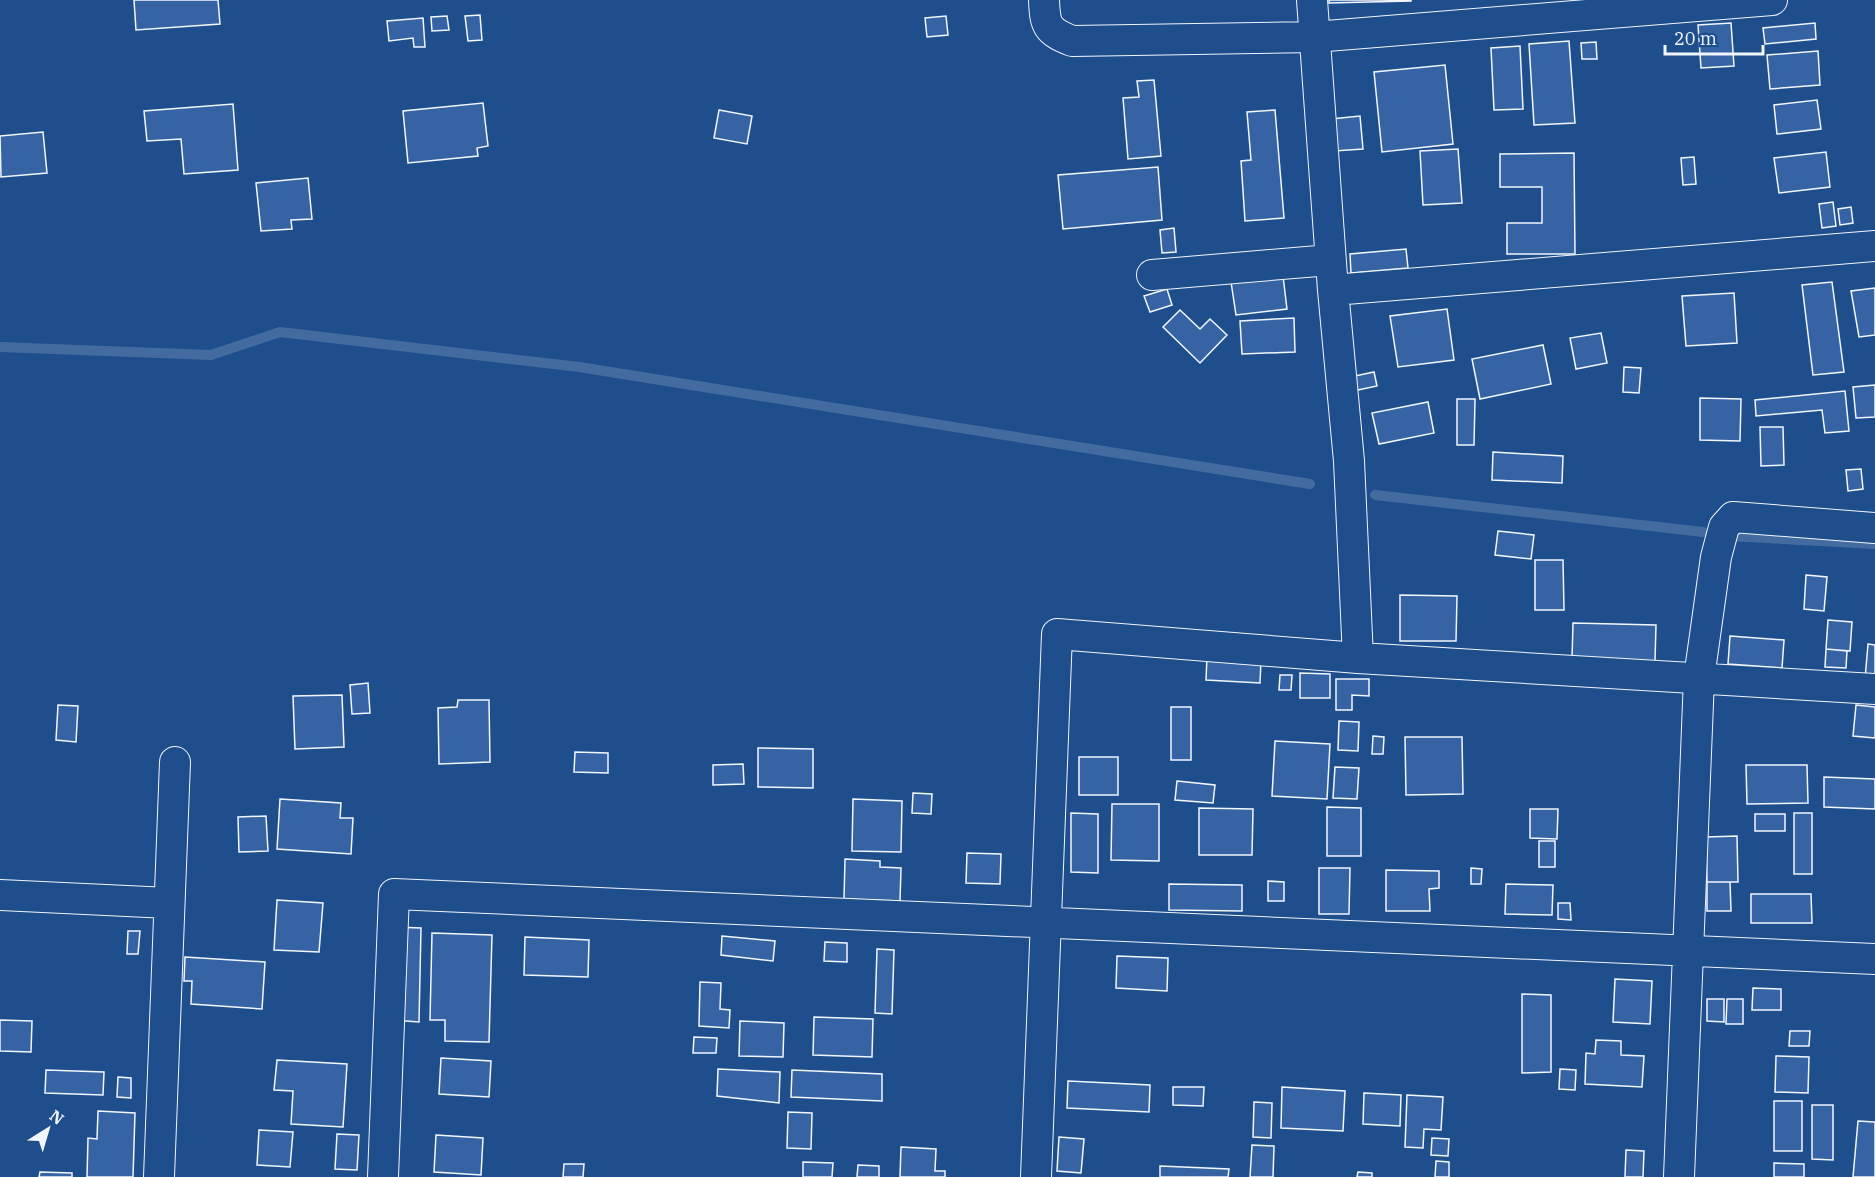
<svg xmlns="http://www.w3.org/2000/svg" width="1875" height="1177" font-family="'IBM Plex Serif',serif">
<rect width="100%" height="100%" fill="#1f4e8c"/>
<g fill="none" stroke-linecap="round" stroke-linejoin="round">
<path stroke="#446ba0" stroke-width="10" d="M0,347L211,355L280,332L579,367L1310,484
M1375,495L1703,532
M1728,536L1875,544"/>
</g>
<path fill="#3563a3" stroke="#f2f6ff" stroke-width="1.5" d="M134,0H218L220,24L136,30Z
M1329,0H1411V1L1329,3Z
M480,15L482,40L468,41L465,16Z
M447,16L449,30L432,31L431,17Z
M946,16L948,35L927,37L925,18Z
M423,18L425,47H414L413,38L389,41L387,21Z
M1731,23L1734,66L1701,68L1698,25Z
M1815,23L1816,39L1765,44L1763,28Z
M1569,41L1575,123L1534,125L1529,44Z
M1596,42L1597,59H1582L1581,43Z
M1520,46L1523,109L1494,110L1491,48Z
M1818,51L1820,85L1770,89L1767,55Z
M1445,65L1453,144L1382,152L1374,72Z
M1154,80L1161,156L1128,159L1123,98L1139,97L1137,81Z
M1817,100L1821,129L1777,134L1774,105Z
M483,103L488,146L477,148L478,156L408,163L403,111Z
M233,104L238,170L184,174L181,139L147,141L144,111Z
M719,110L752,116L747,144L714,138Z
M1275,110L1284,218L1245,221L1241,161L1251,160L1247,112Z
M1360,116L1363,149L1334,151L1331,119Z
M43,132L47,173L1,177L0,136Z
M1458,149L1462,203L1423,205L1420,151Z
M1826,152L1830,187L1779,193L1774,158Z
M1574,153L1575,254H1507V223H1542V187H1500V154Z
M1694,157L1696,184L1683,185L1681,158Z
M1158,167L1162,220L1063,229L1058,175Z
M308,178L312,219L291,220L292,229L261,231L256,183Z
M1833,202L1836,226L1822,228L1819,204Z
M1851,207L1853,223L1840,225L1838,209Z
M1174,228L1176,252L1162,253L1160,230Z
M1406,249L1408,268L1351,273L1350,254Z
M1283,276L1287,309L1236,315L1231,282Z
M1832,282L1844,372L1813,375L1802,285Z
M1875,288V335L1859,337L1851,291Z
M1167,289L1172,305L1150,312L1144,296Z
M1734,293L1737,343L1686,346L1682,296Z
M1447,309L1454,360L1398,367L1390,316Z
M1180,310L1200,329L1210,319L1227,335L1200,363L1163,327Z
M1294,318L1295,352L1242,354L1240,321Z
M1601,333L1607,363L1576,369L1570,338Z
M1543,345L1551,384L1480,399L1472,359Z
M1624,367L1641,368L1639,393L1623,392Z
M1374,372L1377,386L1353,391L1350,377Z
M1875,385V417L1856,418L1853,387Z
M1845,391L1849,431L1825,433L1822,410L1756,416L1755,400Z
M1700,398L1741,399L1740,441L1700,440Z
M1457,399H1475L1474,445H1457Z
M1428,402L1434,433L1379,444L1372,413Z
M1760,427H1783L1784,465L1761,466Z
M1493,452L1563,456L1562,483L1492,480Z
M1861,469L1863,489L1848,491L1846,470Z
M1498,531L1534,535L1531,559L1495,555Z
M1535,560H1563L1564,610H1535Z
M1806,575L1827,577L1824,611L1804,609Z
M1400,595L1457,596L1456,641H1400Z
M1828,620L1852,622L1850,651L1826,649Z
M1573,623L1656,625L1655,661L1572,659Z
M1730,636L1784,640L1782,668L1728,664Z
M1868,644L1875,645V679H1865Z
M1826,649L1847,651L1846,668L1825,667Z
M1207,657L1261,660L1260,683L1206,680Z
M1300,673L1330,674V698H1300Z
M1280,675H1292L1291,690H1279Z
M1336,679H1369V696L1352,695V710H1336Z
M368,683L370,713L352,714L350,685Z
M342,695L344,747L295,749L293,696Z
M458,700H489L490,762L439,764L438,708L457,707Z
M58,705L78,706L76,742L56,740Z
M1856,705L1875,707V738L1853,736Z
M1171,707H1191V760H1171Z
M1339,721L1359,722L1358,751L1338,750Z
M1373,736L1384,737L1383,754H1372Z
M1405,737H1462L1463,794L1406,795Z
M1275,741L1330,744L1327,799L1272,796Z
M758,748L813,749V788L758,787Z
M575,752L608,753V773L574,772Z
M1079,757H1118V795H1079Z
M743,764L744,784L713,785V765Z
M1746,765H1807L1808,803L1747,804Z
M1335,767L1359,768L1357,799L1333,798Z
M1824,777L1875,779V809L1824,807Z
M1177,781L1215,785L1213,803L1175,800Z
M913,793L932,794L931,814L912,813Z
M280,799L341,803L340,818H353L351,854L277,849Z
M853,799L902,801L901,852L852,851Z
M1112,804H1159V861L1111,860Z
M1327,807L1361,808V856H1327Z
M1199,808L1253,809L1252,855H1199Z
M1530,809H1558L1557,839L1530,838Z
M1071,813L1098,814V873L1071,872Z
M1794,813H1812V874H1794Z
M1755,814H1785V831H1755Z
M266,816L268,851L239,852L238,817Z
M1737,836L1738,882H1707L1706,837Z
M1539,841H1555V867H1539Z
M967,853L1001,854L1000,884L966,883Z
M845,859L880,861V867L901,868L900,901L844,899Z
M1319,868H1350L1349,914H1319Z
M1471,868L1482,869L1481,884H1471Z
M1386,870L1439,871V888L1429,889L1430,911H1386Z
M1268,881L1284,882V901H1268Z
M1707,882H1730L1731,911H1707Z
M1169,884L1242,885V911L1169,910Z
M1506,884L1553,885L1552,915L1505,914Z
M1751,894H1811L1812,923H1751Z
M277,900L323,903L319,952L274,950Z
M1558,903H1570L1571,920L1558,919Z
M395,927L421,928L419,1022L392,1020Z
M128,931H140L138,954H127Z
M432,933L492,935L489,1042L445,1041V1020H430Z
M722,936L775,941L773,961L721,955Z
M525,937L589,940L588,977L524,975Z
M825,942L847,943V962L824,961Z
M877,949L894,950L892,1014L875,1013Z
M1117,956L1168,958L1167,991L1116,988Z
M185,957L265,962L262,1009L191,1004L192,981H184Z
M1615,979L1652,981L1650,1024L1613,1022Z
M700,982L721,983L720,1009L730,1010L729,1028L699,1026Z
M1753,988L1781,989V1010H1752Z
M1522,994L1551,995V1072L1522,1073Z
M1707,999H1724V1022L1707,1021Z
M1727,999H1743V1024H1726Z
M814,1017L873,1019L872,1057L813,1055Z
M0,1020L32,1021L31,1052L0,1051Z
M740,1021L784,1023L783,1057L739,1056Z
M1790,1031H1810L1809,1046H1789Z
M694,1037L717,1038L716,1053H693Z
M1596,1040L1621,1041V1055L1644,1056L1642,1087L1585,1084L1586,1053L1595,1054Z
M1776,1056L1809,1057L1808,1093L1775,1092Z
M441,1058L491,1061L489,1097L439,1094Z
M277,1060L347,1064L343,1127L291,1124L293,1091L274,1090Z
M718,1069L780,1072L779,1103L717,1096Z
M1560,1069L1576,1070L1575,1090L1559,1089Z
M46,1070L104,1072L103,1095L45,1093Z
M792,1070L882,1074V1101L791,1097Z
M118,1077L131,1078V1098L117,1097Z
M1068,1081L1150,1085L1149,1112L1067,1108Z
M1173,1087H1204L1203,1106L1173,1105Z
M1282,1087L1345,1091L1343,1131L1281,1128Z
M1364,1093L1401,1095L1400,1126L1363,1124Z
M1407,1095L1443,1097L1441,1130L1424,1129L1423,1148L1405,1147Z
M1774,1101H1802V1151H1774Z
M1254,1102L1272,1103L1271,1138L1253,1137Z
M1812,1105H1833V1160L1812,1159Z
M98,1111L135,1113L133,1177H87L88,1138L97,1139Z
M788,1112L812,1113L811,1149L787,1148Z
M1858,1121L1875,1122V1177H1853Z
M259,1130L293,1132L290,1167L257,1165Z
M337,1134L359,1135L357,1170L335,1169Z
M436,1135L483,1138L481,1175L434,1172Z
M1059,1137L1084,1139L1081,1173L1057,1171Z
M1432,1138L1449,1139L1448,1156L1431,1155Z
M1252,1145L1274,1146L1273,1177H1250Z
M901,1147L936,1149L935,1171H945V1177H900Z
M1626,1150L1644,1151L1643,1177H1625Z
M1436,1161L1449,1162V1177H1435Z
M803,1162L833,1163L832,1177H803Z
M1774,1163L1804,1164V1177H1774Z
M564,1164H584L583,1177H563Z
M858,1165L879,1166V1177H857Z
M1160,1166L1229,1169L1228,1177H1160Z
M40,1172L72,1173V1177H39Z
M1358,1172L1372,1173V1177H1357Z"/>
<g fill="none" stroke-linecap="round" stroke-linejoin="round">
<g stroke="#f2f6ff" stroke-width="32">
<path id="minor" d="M1044,0C1045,26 1047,31 1072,41L1314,37L1772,0
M1312,0L1333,290L1349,461L1358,658
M1152,275L1330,260
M1333,290L1875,246
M0,895L169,903
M159,1177L175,762
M383,1177L394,894L1875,959
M1036,1177L1057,634L1358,658L1875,689
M1679,1177L1699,678L1716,557L1724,527L1733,517L1875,528"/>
</g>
<use href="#minor" stroke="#1f4e8c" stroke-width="30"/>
</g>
<g transform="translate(48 1129) rotate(37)" stroke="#1f4e8c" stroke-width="4.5" paint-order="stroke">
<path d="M0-4.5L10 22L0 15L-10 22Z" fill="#f2f6ff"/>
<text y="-9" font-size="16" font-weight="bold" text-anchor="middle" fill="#f2f6ff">N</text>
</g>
<path d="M1665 45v9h98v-9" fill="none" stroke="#f2f6ff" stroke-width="3"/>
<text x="1674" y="45" font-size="18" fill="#f2f6ff" stroke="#1f4e8c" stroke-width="4.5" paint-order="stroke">20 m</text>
</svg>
